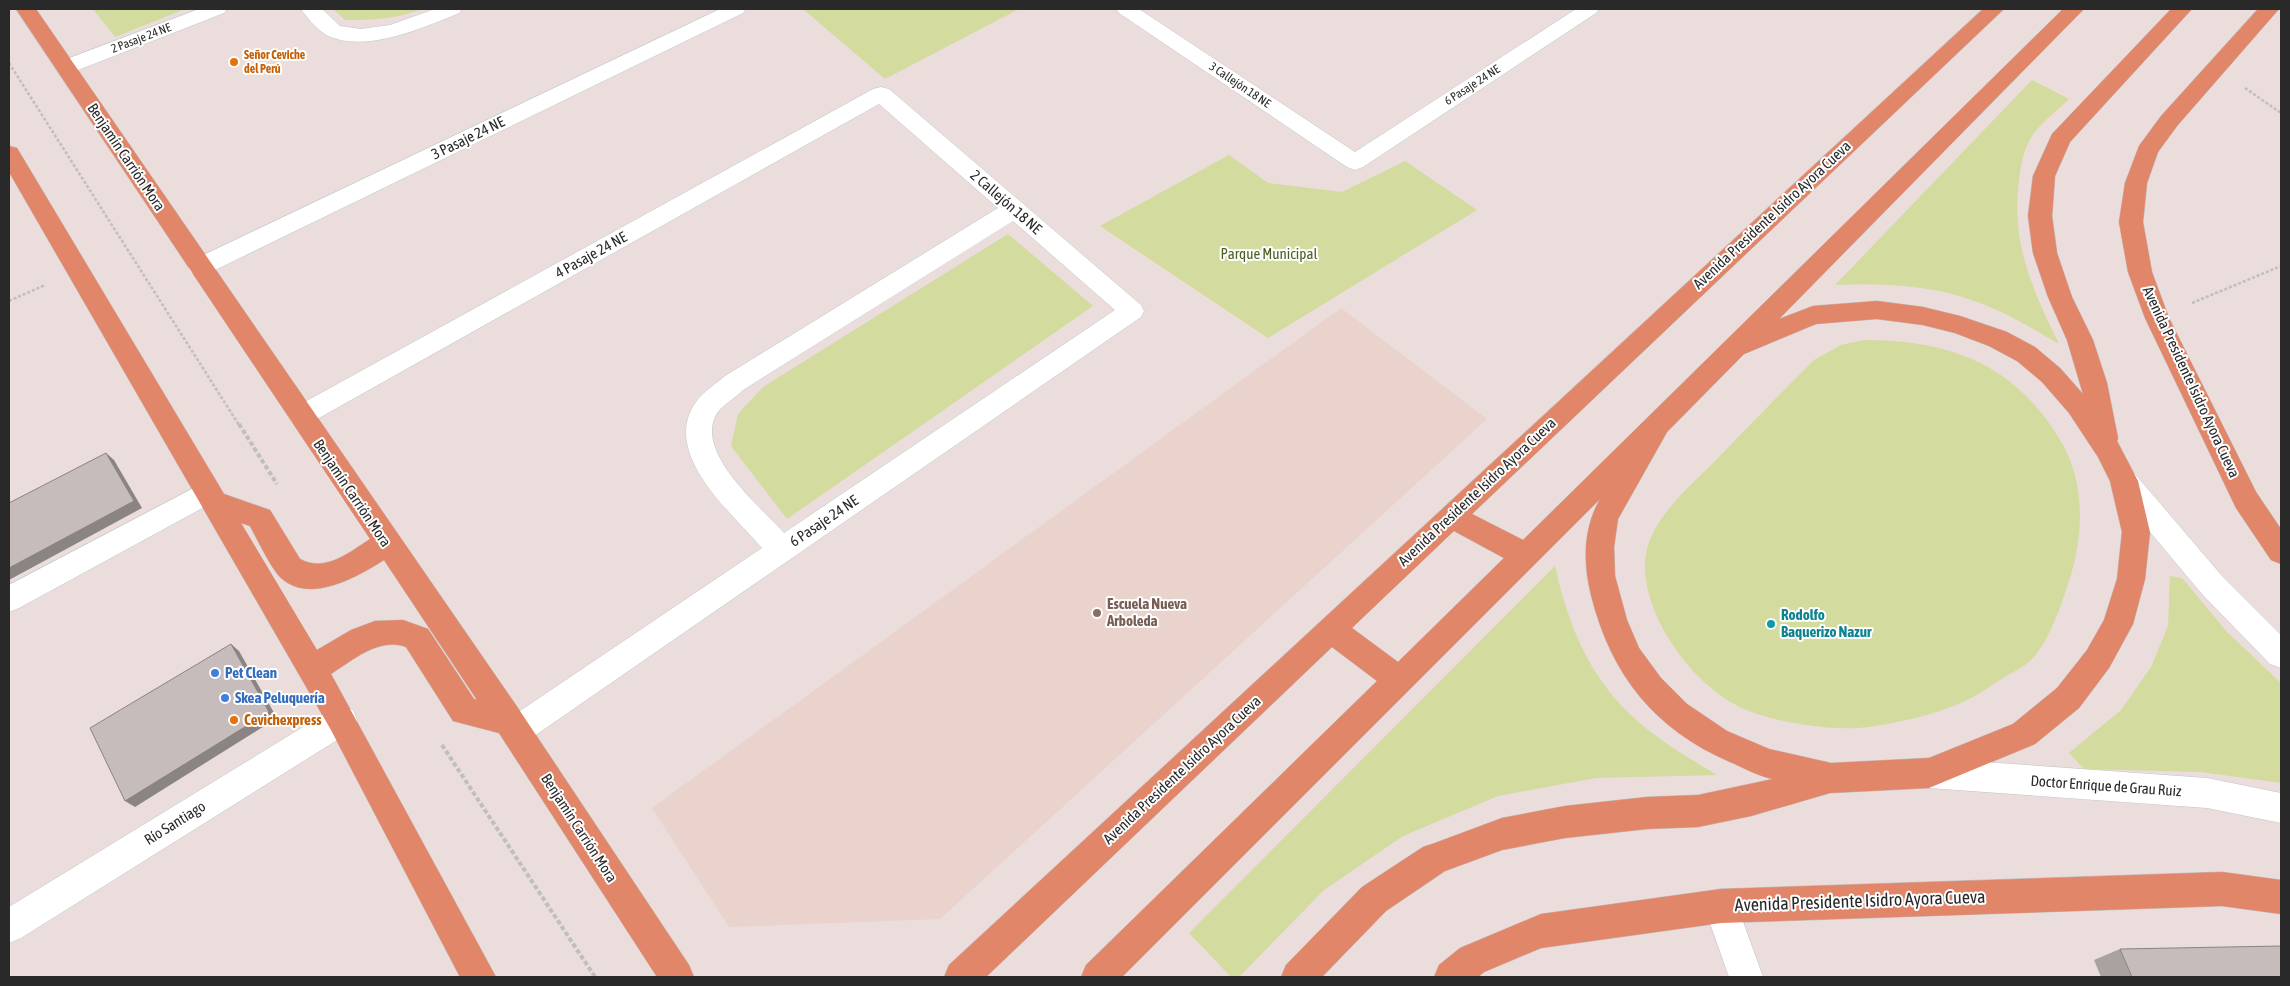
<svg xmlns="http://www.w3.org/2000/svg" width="2290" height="986" font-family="'Asap Condensed',sans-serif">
<rect width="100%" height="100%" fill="#eadddc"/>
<path fill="#ead2cd" d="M1341,308L1487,419L940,919L729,927L652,808Z"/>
<path fill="#d3db9e" d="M93,9H185L115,37Z
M333,9H422C396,19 372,20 345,20Z
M803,9H1019L885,79Z
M2032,80L2069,99C2058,110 2043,121 2034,133C2024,147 2021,164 2019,180C2011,244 2032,288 2059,344C2033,329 2006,312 1977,302C1932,285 1882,283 1835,285Z
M1229,155L1268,183L1342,192L1405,161L1477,210L1268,338L1100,226Z
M1008,234L1093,306L787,519L731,446L738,414L763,387Z
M1863,340C1949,340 2014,363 2060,440C2084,478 2084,529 2072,571C2065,595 2050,642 2031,660C2023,668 2010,673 2000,680C1990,686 1980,694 1969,699C1942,713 1898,723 1868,727C1834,732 1766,722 1736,705C1704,688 1678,657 1661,625C1649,601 1639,569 1649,542C1662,508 1694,483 1719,457C1750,425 1782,392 1814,360L1841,345Z
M1555,566C1571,638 1597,694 1659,738C1677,752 1698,763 1717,775L1596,778L1498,796L1403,836L1324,890L1239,977H1231L1189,933Z
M2170,576L2182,578L2227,632L2281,683V783L2200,772L2084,769L2069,753L2121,710L2151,667L2168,626Z"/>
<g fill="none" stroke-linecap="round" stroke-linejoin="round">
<g stroke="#bec7cb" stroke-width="1">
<path id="minor" d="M199,9H227L224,13L73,72L66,74L59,72L56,67L59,62Z
M301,9H322L340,26L361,29L390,25L435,9H462L459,13C423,28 362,55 325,34C316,29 307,17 301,9Z
M720,9H746L743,13L209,273L200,276L191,273L188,267L191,261Z
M1116,9H1139L1355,152L1576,9H1599L1596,13L1363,167L1355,170L1347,167L1119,13Z
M881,87L889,89L1141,305L1144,311L1141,317L527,741L516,745L505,741L500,731L505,721L762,548C731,512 660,453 696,402C703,392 716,384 725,376L998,208L879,104L310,423L301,426L292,423L288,416L292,409L873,89ZM1013,221L1115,310L784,533C761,507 693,452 717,413C723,405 736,397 743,390Z
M2124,470L2134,473L2222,576L2281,635V668L2270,664L2202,594L2114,489L2110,481L2114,473Z
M207,481L217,484L221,492L217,500L19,608L9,612V585Z
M342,706L353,710L357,720L353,730L21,938L9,943V907L331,710Z
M1929,758L2207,778L2281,793V823L2207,808L1929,788L1918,784L1913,773L1918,762Z
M1721,889L1733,894L1763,977H1729L1704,906L1709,894Z"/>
</g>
<g stroke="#bfbfbf" stroke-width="1">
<path id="major" d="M16,9H36L520,711L689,965L694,977H657L499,733L453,721L406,647C379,637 353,660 331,674L496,977H460L331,730L9,172V146L17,148L20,153L224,494L270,510L300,559C325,573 350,552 370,539ZM241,523L250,526C257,539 271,568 280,577C309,605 357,577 384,560L477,700L474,699L428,629L403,620L375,621L351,630L317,650Z
M1983,9H2004L1472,514L1523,540L2063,9H2084L1779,319L1813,306L1877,301L1923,307L1960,316L2007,332L2035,347L2060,368L2083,394L2067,340L2048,297L2033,253L2028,216L2033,176L2052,134L2171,9H2192L2070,142L2055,176L2052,216L2057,253L2072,297L2093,340L2107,383L2118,438L2117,441L2138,481L2150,532L2145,579L2133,624L2109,668L2079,708L2035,744L1929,788L1830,793L1751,816L1698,827L1647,829L1565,838L1502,850L1445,871L1386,911L1322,977H1281L1286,965L1362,887L1423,847L1435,843L1502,818L1565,806L1647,797L1698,795L1773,779C1758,776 1744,768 1730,762C1654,729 1611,675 1591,595C1583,562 1583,529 1600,499L1122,977H1081L1086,965L1377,681L1332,647L986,977H944L949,965ZM1877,319L1923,325L1955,333L1989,346L2017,361L2042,382L2069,413L2098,457L2110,481L2122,532L2117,579L2104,620L2087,650L2057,688L2013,724L1929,758L1831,763L1769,749L1727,731L1687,704L1661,678L1639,648L1627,620L1615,576L1614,547L1618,519L1667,432L1744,354L1816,324ZM1454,531L1504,558L1398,662L1352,628Z
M2258,9H2279L2177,126L2158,152L2147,183L2143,222L2152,272L2169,318L2256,492L2281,529V564L2271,560L2236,508L2145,318L2128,272L2119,222L2125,183L2139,146L2161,116Z
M2222,872L2281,880V914L2222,906L1721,923L1541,948L1484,972L1478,977H1434L1439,965L1460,948L1541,914L1721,889Z"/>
</g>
<path stroke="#bfbfbf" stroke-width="2.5" stroke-dasharray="3 2" stroke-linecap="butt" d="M9,63L239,425
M2245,88L2281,113
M9,301L45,285
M2192,303L2281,266"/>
<path stroke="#bfbfbf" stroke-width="4" stroke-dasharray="4.5 2.5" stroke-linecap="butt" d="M239,424L277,484
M442,745L595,977"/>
<use href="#minor" fill="#fff" fill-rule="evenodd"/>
<use href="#major" fill="#e2866a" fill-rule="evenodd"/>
</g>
<path fill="#a9a2a1" d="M2120,949L2281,977H2101L2094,960Z"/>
<path fill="#8a8483" d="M106,453L114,460L142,508L9,580V568Z
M231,644L239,651L277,718L135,807L125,801Z"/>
<path fill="#c5bcbb" stroke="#8a8483" d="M106,453L134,501L9,568V503Z
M231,644L269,712L125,801L90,728Z
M2281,946V977H2132L2120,949Z"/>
<g fill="#e8710a" stroke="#fff" stroke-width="2">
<circle cx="234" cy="62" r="5"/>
<circle cx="234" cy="720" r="5"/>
</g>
<circle fill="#8d6e63" stroke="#fff" stroke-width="2" cx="1097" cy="613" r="5"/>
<circle fill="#0f9aa8" stroke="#fff" stroke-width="2" cx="1771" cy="624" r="5"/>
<g fill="#3f7fe0" stroke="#fff" stroke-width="2">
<circle cx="215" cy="673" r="5"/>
<circle cx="225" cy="698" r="5"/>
</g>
<g text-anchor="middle" stroke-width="4" stroke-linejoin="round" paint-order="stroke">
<g font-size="12" fill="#292929" stroke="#fff">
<text transform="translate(141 38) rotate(-21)" y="4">2 Pasaje 24 NE</text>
<text transform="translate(1240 85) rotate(34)" y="4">3 Callejón 18 NE</text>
<text transform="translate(1472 85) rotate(-33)" y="4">6 Pasaje 24 NE</text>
</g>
<g font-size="12" font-weight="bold" fill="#c56008" stroke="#fff" text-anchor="start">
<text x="244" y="59">Señor Ceviche<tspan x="244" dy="14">del Perú</tspan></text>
</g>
<g font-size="15" fill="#292929" stroke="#fff">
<text transform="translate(468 138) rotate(-26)" y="5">3 Pasaje 24 NE</text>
<text transform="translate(126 157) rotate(56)" y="5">Benjamín Carrión Mora</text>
<text transform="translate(1006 202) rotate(41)" y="5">2 Callejón 18 NE</text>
<text transform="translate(1772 215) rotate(-43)" y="5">Avenida Presidente Isidro Ayora Cueva</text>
<text transform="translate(591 255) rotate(-29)" y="5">4 Pasaje 24 NE</text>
<text transform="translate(2191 382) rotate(65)" y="5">Avenida Presidente Isidro Ayora Cueva</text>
<text transform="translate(1477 492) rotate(-43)" y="5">Avenida Presidente Isidro Ayora Cueva</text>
<text transform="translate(352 493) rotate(56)" y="5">Benjamín Carrión Mora</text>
<text transform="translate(824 521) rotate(-34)" y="5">6 Pasaje 24 NE</text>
<text transform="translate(1182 770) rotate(-43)" y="5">Avenida Presidente Isidro Ayora Cueva</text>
<text transform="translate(2106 786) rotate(4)" y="5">Doctor Enrique de Grau Ruiz</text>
<text transform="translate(175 823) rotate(-32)" y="5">Río Santiago</text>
<text transform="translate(579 828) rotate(57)" y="5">Benjamín Carrión Mora</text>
</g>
<g font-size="15" fill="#4e5e21" stroke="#fff">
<text x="1269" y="259">Parque Municipal</text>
</g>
<g font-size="15" font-weight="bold" fill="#785e54" stroke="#fff" text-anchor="start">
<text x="1107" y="609">Escuela Nueva<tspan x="1107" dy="17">Arboleda</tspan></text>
</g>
<g font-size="15" font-weight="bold" fill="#0d838f" stroke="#fff" text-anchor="start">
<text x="1781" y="620">Rodolfo<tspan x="1781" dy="17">Baquerizo Nazur</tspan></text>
</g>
<g font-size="15" font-weight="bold" fill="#366cbe" stroke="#fff" text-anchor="start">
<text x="225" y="678">Pet Clean</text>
<text x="235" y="703">Skea Peluquería</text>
</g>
<g font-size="15" font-weight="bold" fill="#c56008" stroke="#fff" text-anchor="start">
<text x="244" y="725">Cevichexpress</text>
</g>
<g font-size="18" fill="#292929" stroke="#fff">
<text transform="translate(1860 901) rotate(-2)" y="6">Avenida Presidente Isidro Ayora Cueva</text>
</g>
</g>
<rect width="2290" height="986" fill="none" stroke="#292929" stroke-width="20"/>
</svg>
